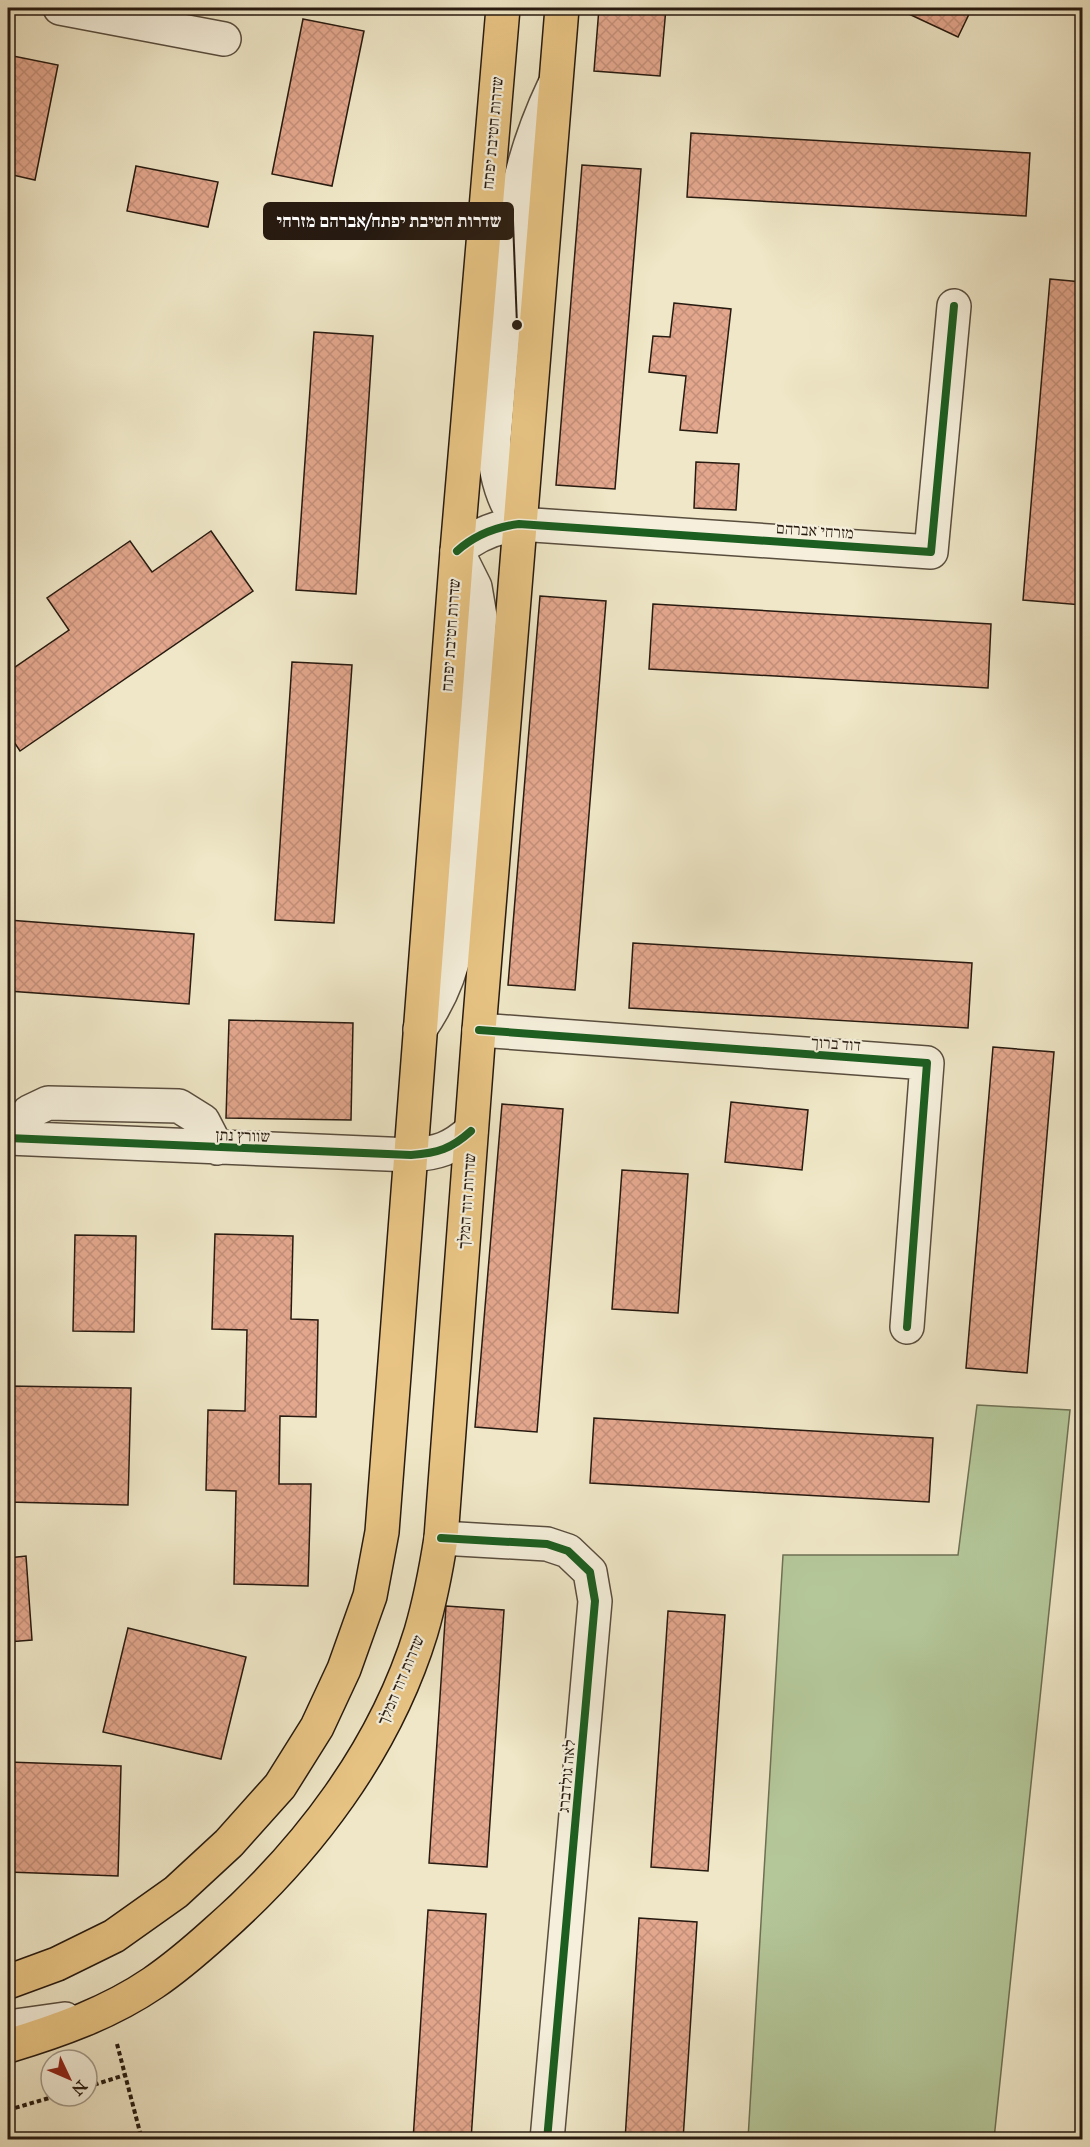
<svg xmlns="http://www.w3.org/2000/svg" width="1090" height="2147" font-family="'IM FELL Great Primer','Frank Ruhl Libre',serif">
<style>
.green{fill:#b4c799;stroke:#6e7054;stroke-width:1.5}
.building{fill:url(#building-cross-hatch);stroke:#271a10;stroke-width:1.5}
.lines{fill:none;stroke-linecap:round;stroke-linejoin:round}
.minor-casing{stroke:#594d3e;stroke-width:36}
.major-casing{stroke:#271a10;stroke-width:36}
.path{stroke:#271a10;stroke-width:4;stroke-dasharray:4.5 3;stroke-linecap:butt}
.minor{stroke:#f5efdb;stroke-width:33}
.major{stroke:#e8c484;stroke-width:33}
.cycleway-casing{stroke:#f5efdb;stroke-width:11}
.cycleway{stroke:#1b5e20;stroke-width:8}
.labels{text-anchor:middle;stroke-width:4.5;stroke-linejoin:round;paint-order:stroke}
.street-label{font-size:16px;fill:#271a10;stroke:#f5efdb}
.leader{fill:none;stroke:#271a10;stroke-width:2}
.callout-dot{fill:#271a10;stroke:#f5efdb;stroke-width:2}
.callout{fill:#271a10;stroke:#271a10;stroke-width:2}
.callout-label{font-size:18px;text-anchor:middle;font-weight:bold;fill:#fff}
</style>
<defs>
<pattern id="building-cross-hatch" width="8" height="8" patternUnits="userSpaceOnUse" patternTransform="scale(1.5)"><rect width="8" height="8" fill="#e3a78d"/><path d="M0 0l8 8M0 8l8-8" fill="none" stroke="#c38f79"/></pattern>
</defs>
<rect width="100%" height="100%" fill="#efe7c7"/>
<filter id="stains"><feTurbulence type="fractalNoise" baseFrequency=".00333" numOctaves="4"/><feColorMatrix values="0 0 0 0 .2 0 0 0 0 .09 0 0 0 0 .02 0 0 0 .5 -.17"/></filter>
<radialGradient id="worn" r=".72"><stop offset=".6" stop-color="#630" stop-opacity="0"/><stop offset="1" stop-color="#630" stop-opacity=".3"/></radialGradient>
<path class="green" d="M977,1405L1070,1410L994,2139H748L783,1555H958Z"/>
<path class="building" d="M599,8H666L660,76L594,71Z
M896,8H972L958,37Z
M303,19L364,31L332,186L272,174Z
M8,55L58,65L35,180L8,174Z
M691,133L1030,153L1026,216L687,197Z
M582,165L641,169L615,489L556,485Z
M136,166L218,182L208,227L127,211Z
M1050,279L1082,282V605L1023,600Z
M674,303L731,309L717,433L680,430L686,376L649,372L653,336L670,337Z
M314,332L373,336L356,594L296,590Z
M696,462L739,464L736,510L694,508Z
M211,531L253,591L20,751L8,733V672L69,630L47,598L130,541L152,572Z
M540,596L606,601L575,990L508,985Z
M653,604L991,624L988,688L649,669Z
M292,662L352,665L334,923L275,920Z
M8,920L194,934L189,1004L8,991Z
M633,943L972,963L968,1028L629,1008Z
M229,1020L353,1023L351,1120L226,1118Z
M993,1047L1054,1052L1027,1373L966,1368Z
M731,1102L808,1110L802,1170L725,1162Z
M502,1104L563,1109L537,1432L475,1427Z
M622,1170L688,1174L678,1313L612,1309Z
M215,1234L293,1236L291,1319L318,1320L316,1417L280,1416L279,1484H311L308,1586L234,1584L236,1491L206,1490L208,1410L245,1411L247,1330L212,1329Z
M75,1235L136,1236L134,1332L73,1331Z
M8,1386L131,1388L128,1505L8,1502Z
M594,1418L933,1438L929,1502L590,1483Z
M26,1556L32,1640L8,1642V1558Z
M446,1606L504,1610L487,1867L429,1863Z
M668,1611L725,1615L708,1871L651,1867Z
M128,1628L246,1657L221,1759L103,1732Z
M8,1762L121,1766L118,1876L8,1872Z
M428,1910L486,1914L471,2140H413Z
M639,1918L697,1922L683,2140H625Z"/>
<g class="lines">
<g class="minor-casing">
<path id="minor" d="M60,8L224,39
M519,524C501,498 494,471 494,439L514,209C522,166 535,126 554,86
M420,1029C438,1003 450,977 456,946L480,616L475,587L457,551C475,535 495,527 519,524L931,552L954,306
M479,1030L927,1063L907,1327
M8,1138L411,1155C438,1153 451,1149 471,1131
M13,1138L29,1112L48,1103L179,1106L203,1121L217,1148
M441,1538L547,1544L568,1551L590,1572L595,1601L547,2140
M8,2027L65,2019"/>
</g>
<g class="major-casing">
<path id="major" d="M8,1982L57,1964L114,1936L176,1892L229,1843L280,1786L317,1727L344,1669L370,1596L382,1532L457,551L503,8
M8,2046C58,2031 109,2013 153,1983C175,1968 196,1950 216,1932C308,1851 385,1749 421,1632C430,1601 436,1570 441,1538L479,1030L562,8"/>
</g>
<path class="path" d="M117,2044L142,2140
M87,2087L125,2075
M8,2110L56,2096"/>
<use href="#minor" class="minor"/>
<use href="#major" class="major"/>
<g class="cycleway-casing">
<path id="cycleway" d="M457,551C475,535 495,527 519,524L931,552L954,306
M479,1030L927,1063L907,1327
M8,1138L411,1155C438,1153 451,1149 471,1131
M441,1538L547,1544L568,1551L590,1572L595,1601L547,2140"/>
</g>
<use href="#cycleway" class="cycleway"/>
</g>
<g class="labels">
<g class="street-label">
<text transform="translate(492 133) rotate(-85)" y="6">שדרות חטיבת יפתח</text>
<text transform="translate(815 530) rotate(4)" y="6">מזרחי אברהם</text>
<text transform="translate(450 635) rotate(-86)" y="6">שדרות חטיבת יפתח</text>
<text transform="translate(836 1043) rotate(4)" y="6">דוד ברוך</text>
<text transform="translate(243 1135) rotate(2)" y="6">שוורץ נתן</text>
<text transform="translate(466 1201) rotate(-86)" y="6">שדרות דוד המלך</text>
<text transform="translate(400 1680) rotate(-67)" y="6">שדרות דוד המלך</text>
<text transform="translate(566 1776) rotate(-85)" y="6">לאה גולדברג</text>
</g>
</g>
<path class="leader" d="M517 325L513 221"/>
<circle class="callout-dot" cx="517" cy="325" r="6"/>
<rect class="callout" x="264" y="203" width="249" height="36" rx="6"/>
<g class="callout-label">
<text x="389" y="227">שדרות חטיבת יפתח/אברהם מזרחי</text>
</g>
<rect width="1090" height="2147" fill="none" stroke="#efe7c7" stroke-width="30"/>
<rect x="9" y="9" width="1072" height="2129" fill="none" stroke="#271a10" stroke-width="3"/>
<rect x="15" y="15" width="1060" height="2117" fill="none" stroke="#271a10" stroke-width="1.5"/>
<g transform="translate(69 2078) rotate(134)"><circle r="28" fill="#f5efdb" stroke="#a39a8a" stroke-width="1.5"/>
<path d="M0-4.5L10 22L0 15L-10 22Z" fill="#8f2418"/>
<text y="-9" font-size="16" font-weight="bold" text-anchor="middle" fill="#271a10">N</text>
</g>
<rect width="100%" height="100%" filter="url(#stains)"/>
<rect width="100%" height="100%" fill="url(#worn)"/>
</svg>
